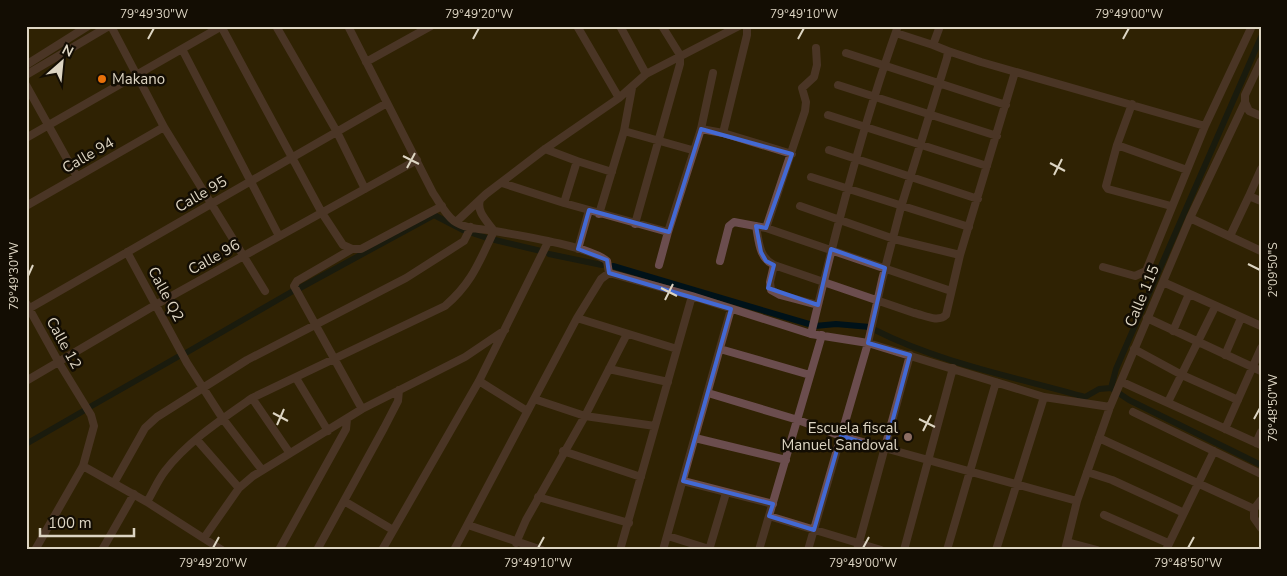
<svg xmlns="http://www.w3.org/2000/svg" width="1287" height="576" font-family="'Nunito Sans',sans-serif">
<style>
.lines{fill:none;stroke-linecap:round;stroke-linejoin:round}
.canal{stroke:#001219;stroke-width:6}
.minor{stroke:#6b4d4e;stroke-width:8}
.marked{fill:none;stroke:#4369d4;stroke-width:4;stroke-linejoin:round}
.ticks{fill:none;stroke:#ddd5c3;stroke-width:2}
.food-dot{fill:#e8710a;stroke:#130d03;stroke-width:2}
.education-dot{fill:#8d6e63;stroke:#130d03;stroke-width:2}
.labels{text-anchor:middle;stroke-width:5;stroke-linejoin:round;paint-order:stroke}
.poi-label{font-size:15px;fill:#ddd5c3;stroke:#130d03;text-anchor:start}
.street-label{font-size:15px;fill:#ddd5c3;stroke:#130d03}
.neatline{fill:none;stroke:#ddd5c3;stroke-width:2}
.ticks-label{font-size:12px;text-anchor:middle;fill:#ddd5c3}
</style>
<rect width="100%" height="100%" fill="#302203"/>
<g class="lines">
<path class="canal" d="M1261,37L1116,369L1111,388L1129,400L1261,465
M472,233L487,238
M495,240L541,251
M549,254L602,265
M613,266L809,324
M300,288L434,215L463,230
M815,326L836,324L870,327
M875,330C940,363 1015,377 1085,397L1099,389L1111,388
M184,354L293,291
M88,408L181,355
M26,444L85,410"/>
<path class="minor" d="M111,26L164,127L265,291
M221,26L322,213L343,245L352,249H361L442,206
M276,26L337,132L365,189
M348,26L433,193C440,203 445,214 454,221C465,229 482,229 495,231C521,236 589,246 607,261L609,273
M577,26L619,98
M620,26L646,74
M896,33L933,45
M182,49L279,236
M948,51L981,62L1205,126
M846,53L1006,105
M366,62L431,26
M26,65L88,26
M26,75L109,26
M26,85L77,177
M838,85L997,136
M1245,102L1249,111L1261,116
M1132,104L1117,145L1106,186L1108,189L1171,206
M828,115L987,166
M701,129L723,133L792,154
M624,131L692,150
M723,133L747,35V26
M26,138L222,26
M1117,145L1187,170
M545,149L577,161
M829,150L978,199
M811,177L969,227
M502,183L564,203L668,232L701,129L713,73
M1249,196L1261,169
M564,203L577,161L612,172
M26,206L164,127
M800,206L894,239L960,255
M599,214L624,131L632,88
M1190,218L1261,251
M456,222L486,194L545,149L619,98L646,74L739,26
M635,224L680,64V55L662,26
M756,226C759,242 759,258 774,265L914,313C924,315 938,323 946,315L960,255L1015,72
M766,228L805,111L806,102L802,88L814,77L817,65L816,48
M1230,236L1249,196L1261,201
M352,249L297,281L294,286L362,409
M578,249L589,210
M127,252L187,363L223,419L262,470
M720,261L729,226L734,222L766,228L951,291
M659,265L668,232
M774,265L770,282L771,290L780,295L818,305
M1103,267L1135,276L1146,271L1205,126L1252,26
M1163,282L1261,326
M26,303L58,361L91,415L94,426L83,466L35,550
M30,308L387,103
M577,318L677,349
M1147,318L1261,371
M1173,331L1189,294
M811,334C836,230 862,127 898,26
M720,349L810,375
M1134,349L1182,375L1238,400
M1225,355L1241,318
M609,369L668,382
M296,378L328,431
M26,381L157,304L417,160
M479,381L527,411
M1122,382L1261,445
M708,393L798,420L841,436L1077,501
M252,398L289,452
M534,399L585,416L655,426
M1168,402L1215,307
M1133,412L1261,474
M1225,429L1261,348
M695,438L786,460
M1099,438L1254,509V518L1261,528
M197,440L239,488
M1256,443L1261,432
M563,451L641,477
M83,466L147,502L222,550
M1087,472L1112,480L1184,513
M683,481L773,504
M114,483L145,428L157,417L247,360L406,278L464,241L471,227
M538,497L629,523
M344,501L393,530
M147,502C153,492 158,480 165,471C187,442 222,419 252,398L445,306C472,283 479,262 494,231C488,222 476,212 480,200
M1254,509L1261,500
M1104,515L1168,543
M769,516L881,550
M468,525L542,550
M668,536L709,549
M204,538L239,488L253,476L362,409L465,357L505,330
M1067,542L1097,550
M516,543L526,520L585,416L627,334
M102,550L134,494
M279,550L346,429L347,419
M317,550L384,428L398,401L399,390
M382,550L479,381L548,242
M454,550L577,318L601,279L609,273L692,296L811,334L868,343L882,280L901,207L947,58L948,51L933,45L940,26
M620,550L692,296
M663,550L731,309
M709,550L726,493
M759,550L822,335
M808,550L868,343L1044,397L1110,407
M857,550L910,355
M904,550L953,368
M947,550L996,382
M996,550L1044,397
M1065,550L1077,501L1110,407L1190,218L1245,102V95L1261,61
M1166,550L1214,451"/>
</g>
<path d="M0 0H1287V576H0ZM701,129L792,154L766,228L756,226L761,252L766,261L774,265L768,288L818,305L831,249L885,268L868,343L910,355L885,449L841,436L814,530L769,516L773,504L683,481L731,309L609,273L607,260L578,249L589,210L669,232Z" fill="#302203" fill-opacity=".55" fill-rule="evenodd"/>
<path class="marked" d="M701,129L792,154L766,228L756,226L761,252L766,261L774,265L768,288L818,305L831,249L885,268L868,343L910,355L885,449L841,436L814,530L769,516L773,504L683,481L731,309L609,273L607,260L578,249L589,210L669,232Z"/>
<path class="ticks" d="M148,39L154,28M473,39L479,28M798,39L804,28M1123,39L1129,28M403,156L419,164M1050,163L1065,171M407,168L415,153M1054,175L1062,159M1248,264L1260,270M28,276L33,265M661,288L677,296M665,300L673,284M273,413L288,421M919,419L935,427M1254,419L1260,408M277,425L284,409M923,431L931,415M213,548L219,537M538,548L544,537M863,548L869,537M1188,548L1194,537"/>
<circle class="food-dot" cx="102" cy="79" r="5"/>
<circle class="education-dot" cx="908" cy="437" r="5"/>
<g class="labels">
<g class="poi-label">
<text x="112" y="84">Makano</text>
<text x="898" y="433" text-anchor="end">Escuela fiscal<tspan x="898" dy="17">Manuel Sandoval</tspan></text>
</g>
<g class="street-label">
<text transform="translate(88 155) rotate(-30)" y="5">Calle 94</text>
<text transform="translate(201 194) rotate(-30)" y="5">Calle 95</text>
<text transform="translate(214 257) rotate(-29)" y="5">Calle 96</text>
<text transform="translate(166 294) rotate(62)" y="5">Calle Q2</text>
<text transform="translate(1142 296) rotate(-67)" y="5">Calle 115</text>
<text transform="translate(64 343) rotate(61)" y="5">Calle 12</text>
</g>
</g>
<rect width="1287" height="576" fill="none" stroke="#130d03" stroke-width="55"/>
<g transform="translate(62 62) rotate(27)" stroke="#130d03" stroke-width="4" paint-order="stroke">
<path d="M0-4L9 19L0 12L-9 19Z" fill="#ddd5c3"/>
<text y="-8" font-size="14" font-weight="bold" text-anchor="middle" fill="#ddd5c3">N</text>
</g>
<path d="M40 528v8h94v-8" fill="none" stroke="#ddd5c3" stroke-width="2.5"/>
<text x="48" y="528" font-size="15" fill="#ddd5c3" stroke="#130d03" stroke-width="4" paint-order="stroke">100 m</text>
<rect x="28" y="28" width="1232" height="520" class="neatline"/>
<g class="ticks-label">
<text x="154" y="18">79°49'30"W</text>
<text x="479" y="18">79°49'20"W</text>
<text x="804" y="18">79°49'10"W</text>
<text x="1129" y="18">79°49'00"W</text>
<text transform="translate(1273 270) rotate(-90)" y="4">2°09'50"S</text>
<text transform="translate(14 276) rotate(-90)" y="4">79°49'30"W</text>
<text transform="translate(1273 408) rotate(-90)" y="4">79°48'50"W</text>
<text x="213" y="567">79°49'20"W</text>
<text x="538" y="567">79°49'10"W</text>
<text x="863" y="567">79°49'00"W</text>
<text x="1188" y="567">79°48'50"W</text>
</g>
</svg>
